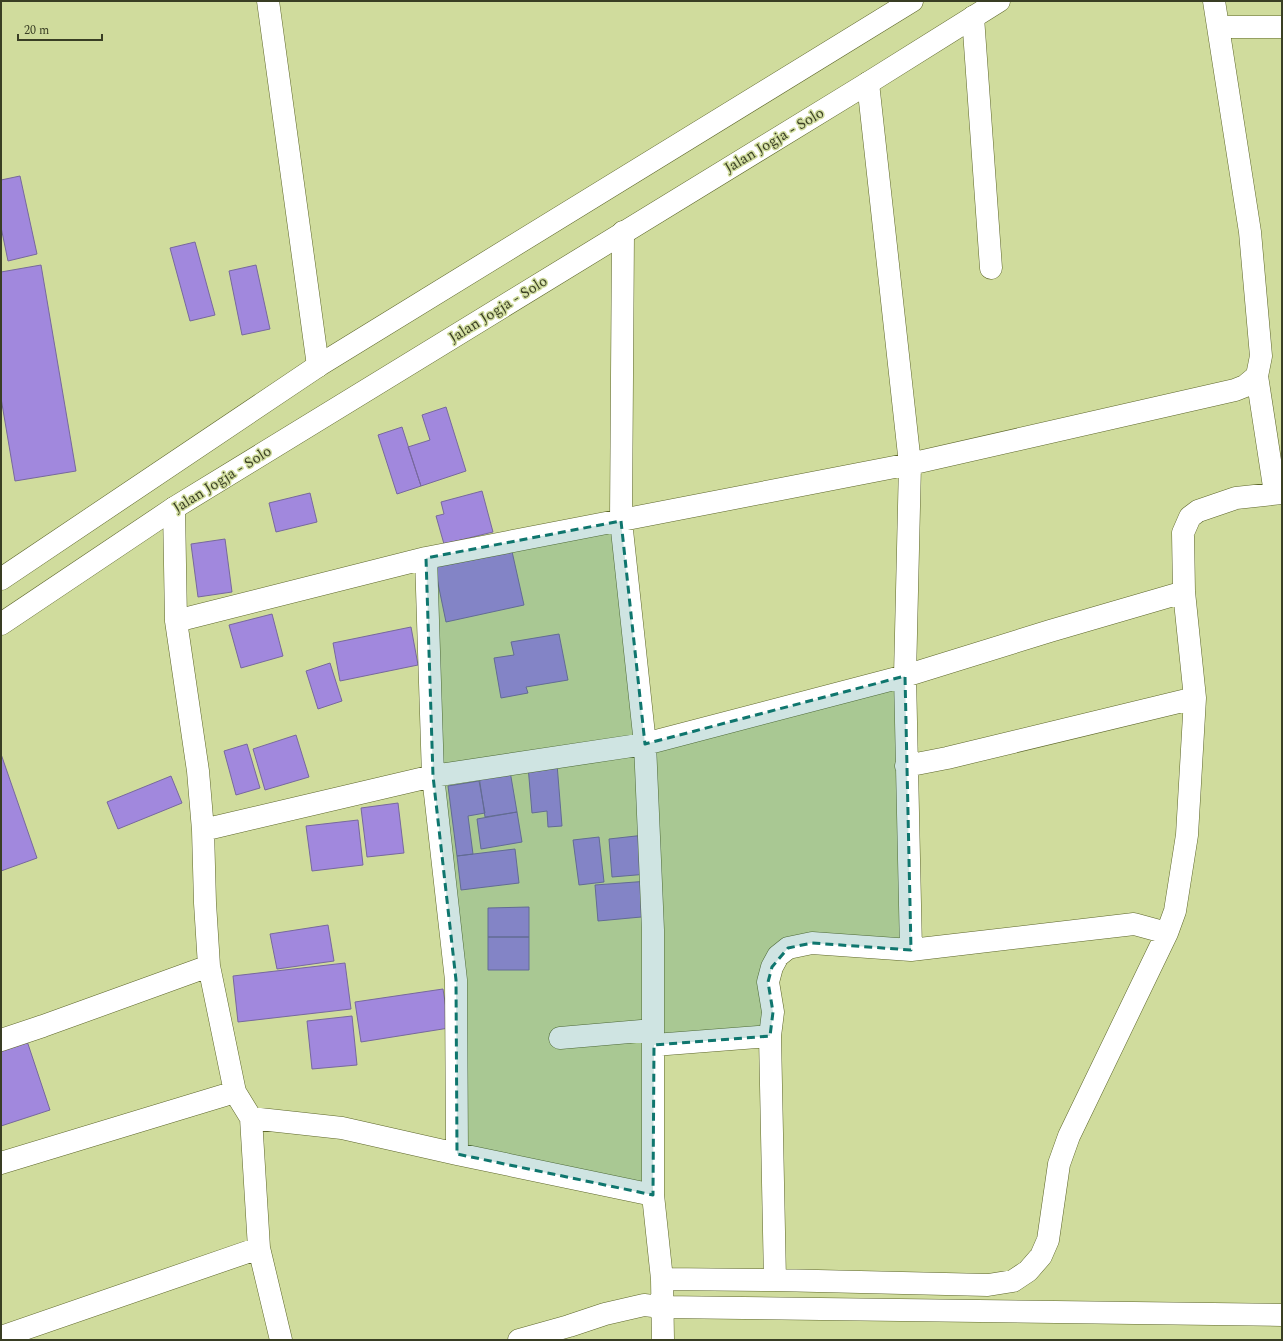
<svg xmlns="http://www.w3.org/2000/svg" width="1283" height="1341" font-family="Spectral,serif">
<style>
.building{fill:#a188dd;stroke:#77689d}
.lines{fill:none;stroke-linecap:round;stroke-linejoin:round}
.minor-casing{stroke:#5d662a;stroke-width:23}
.highway-casing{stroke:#5d662a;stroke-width:23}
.minor{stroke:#fff;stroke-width:22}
.highway{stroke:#fff;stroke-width:22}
.marked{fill:#0f766e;fill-opacity:0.2;stroke:#0f766e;stroke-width:3;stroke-dasharray:8 5;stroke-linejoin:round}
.labels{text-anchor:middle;stroke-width:3;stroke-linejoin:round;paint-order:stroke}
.street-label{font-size:15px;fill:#393e24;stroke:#d0dc9d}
</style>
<rect width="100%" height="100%" fill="#d0dc9d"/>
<path class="building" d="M20,176L37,254L8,261L1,227V180Z
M195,242L215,315L190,321L170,248Z
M41,265L76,471L15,481L1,398V272Z
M256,265L270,329L242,335L229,271Z
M446,407L466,471L421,486L408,447L430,440L422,415Z
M402,427L421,486L397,494L378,435Z
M482,491L493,532L444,544L436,516L444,514L441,502Z
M310,493L317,522L276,532L269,503Z
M225,539L232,592L198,597L191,544Z
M511,547L524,605L446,622L434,564Z
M272,614L283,656L241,668L229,625Z
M411,627L418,665L340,681L333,643Z
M559,634L568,680L526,687L528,693L501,698L494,658L514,655L511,642Z
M330,663L342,701L318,709L306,671Z
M296,735L309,777L265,790L253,749Z
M247,744L260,788L236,795L224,751Z
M1,754L37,858L1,871Z
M557,764L562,826L548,827L547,811L532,813L528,766Z
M510,771L517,812L485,817L479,776Z
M171,776L182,803L118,829L107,802Z
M479,781L485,813L468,816L473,854L457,856L448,786Z
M398,803L404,853L367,857L361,808Z
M517,812L522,842L481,849L477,819Z
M358,820L363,865L312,871L306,826Z
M645,835L648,874L612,877L609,839Z
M599,837L604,882L579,885L573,840Z
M515,849L519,883L461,890L457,856Z
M649,881L652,916L598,921L595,885Z
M529,907V937H488V908Z
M328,925L334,961L277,969L270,934Z
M488,937H529V970H488Z
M345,963L351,1009L238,1022L233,976Z
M443,989L449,1028L361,1042L355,1002Z
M352,1016L357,1065L312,1069L307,1021Z
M26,1038L50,1110L1,1126V1047Z"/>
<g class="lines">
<g class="minor-casing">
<path id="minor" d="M268,1L318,366
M973,17L991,268
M1218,27H1282
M868,83L910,464L905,676L911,950
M623,232L621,521L645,744L653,930V1195L662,1279L663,1340
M1257,376L1275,493
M174,508L176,621L198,771L203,830L205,903L209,966L235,1092L251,1118L259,1248L281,1340
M426,558L433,776L456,980L457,1154
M176,621L426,558L910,464L1235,390L1245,386L1257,376L1261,356L1250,232L1214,1
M906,766L947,758L1195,698
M203,830L433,776L645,744L905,676L1050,631L1184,592
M770,1036L775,1280
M560,1038L653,1030
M1,1040L43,1026L209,966
M654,1045L770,1036L773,1012L768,982L772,967L778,956L788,948L812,943L911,950L1134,924L1167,933L1175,911L1187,835L1195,698L1184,592L1183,533L1190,517L1198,511L1236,498L1282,493
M251,1118L342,1128L457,1154L653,1195
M1,1163L235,1092
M662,1279L775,1280L988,1285L1013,1281L1028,1271L1041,1256L1048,1240L1059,1164L1069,1136L1167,933
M1,1337L259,1248
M519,1340L569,1326L605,1314L644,1305L662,1307L1282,1315"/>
</g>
<g class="highway-casing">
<path id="highway" d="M1,579L318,366L912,1
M1,624L174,508L868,83L999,1"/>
</g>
<use href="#minor" class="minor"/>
<use href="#highway" class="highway"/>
</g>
<path class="marked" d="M621,521L645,744L905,676L911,950L812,943L788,948L772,967L768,982L773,1012L770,1036L654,1045L653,1195L457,1154L456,980L433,776L426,558Z"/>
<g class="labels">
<g class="street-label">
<text transform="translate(774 140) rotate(-31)" y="5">Jalan Jogja - Solo</text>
<text transform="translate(498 309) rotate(-32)" y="5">Jalan Jogja - Solo</text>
<text transform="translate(222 479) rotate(-32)" y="5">Jalan Jogja - Solo</text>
</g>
</g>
<rect width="1283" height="1341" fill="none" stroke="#393e24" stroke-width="4"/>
<path d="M18 34v6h84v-6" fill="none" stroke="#393e24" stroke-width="2"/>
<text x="24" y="34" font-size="12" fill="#393e24" stroke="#d0dc9d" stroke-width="3" paint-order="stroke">20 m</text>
</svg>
